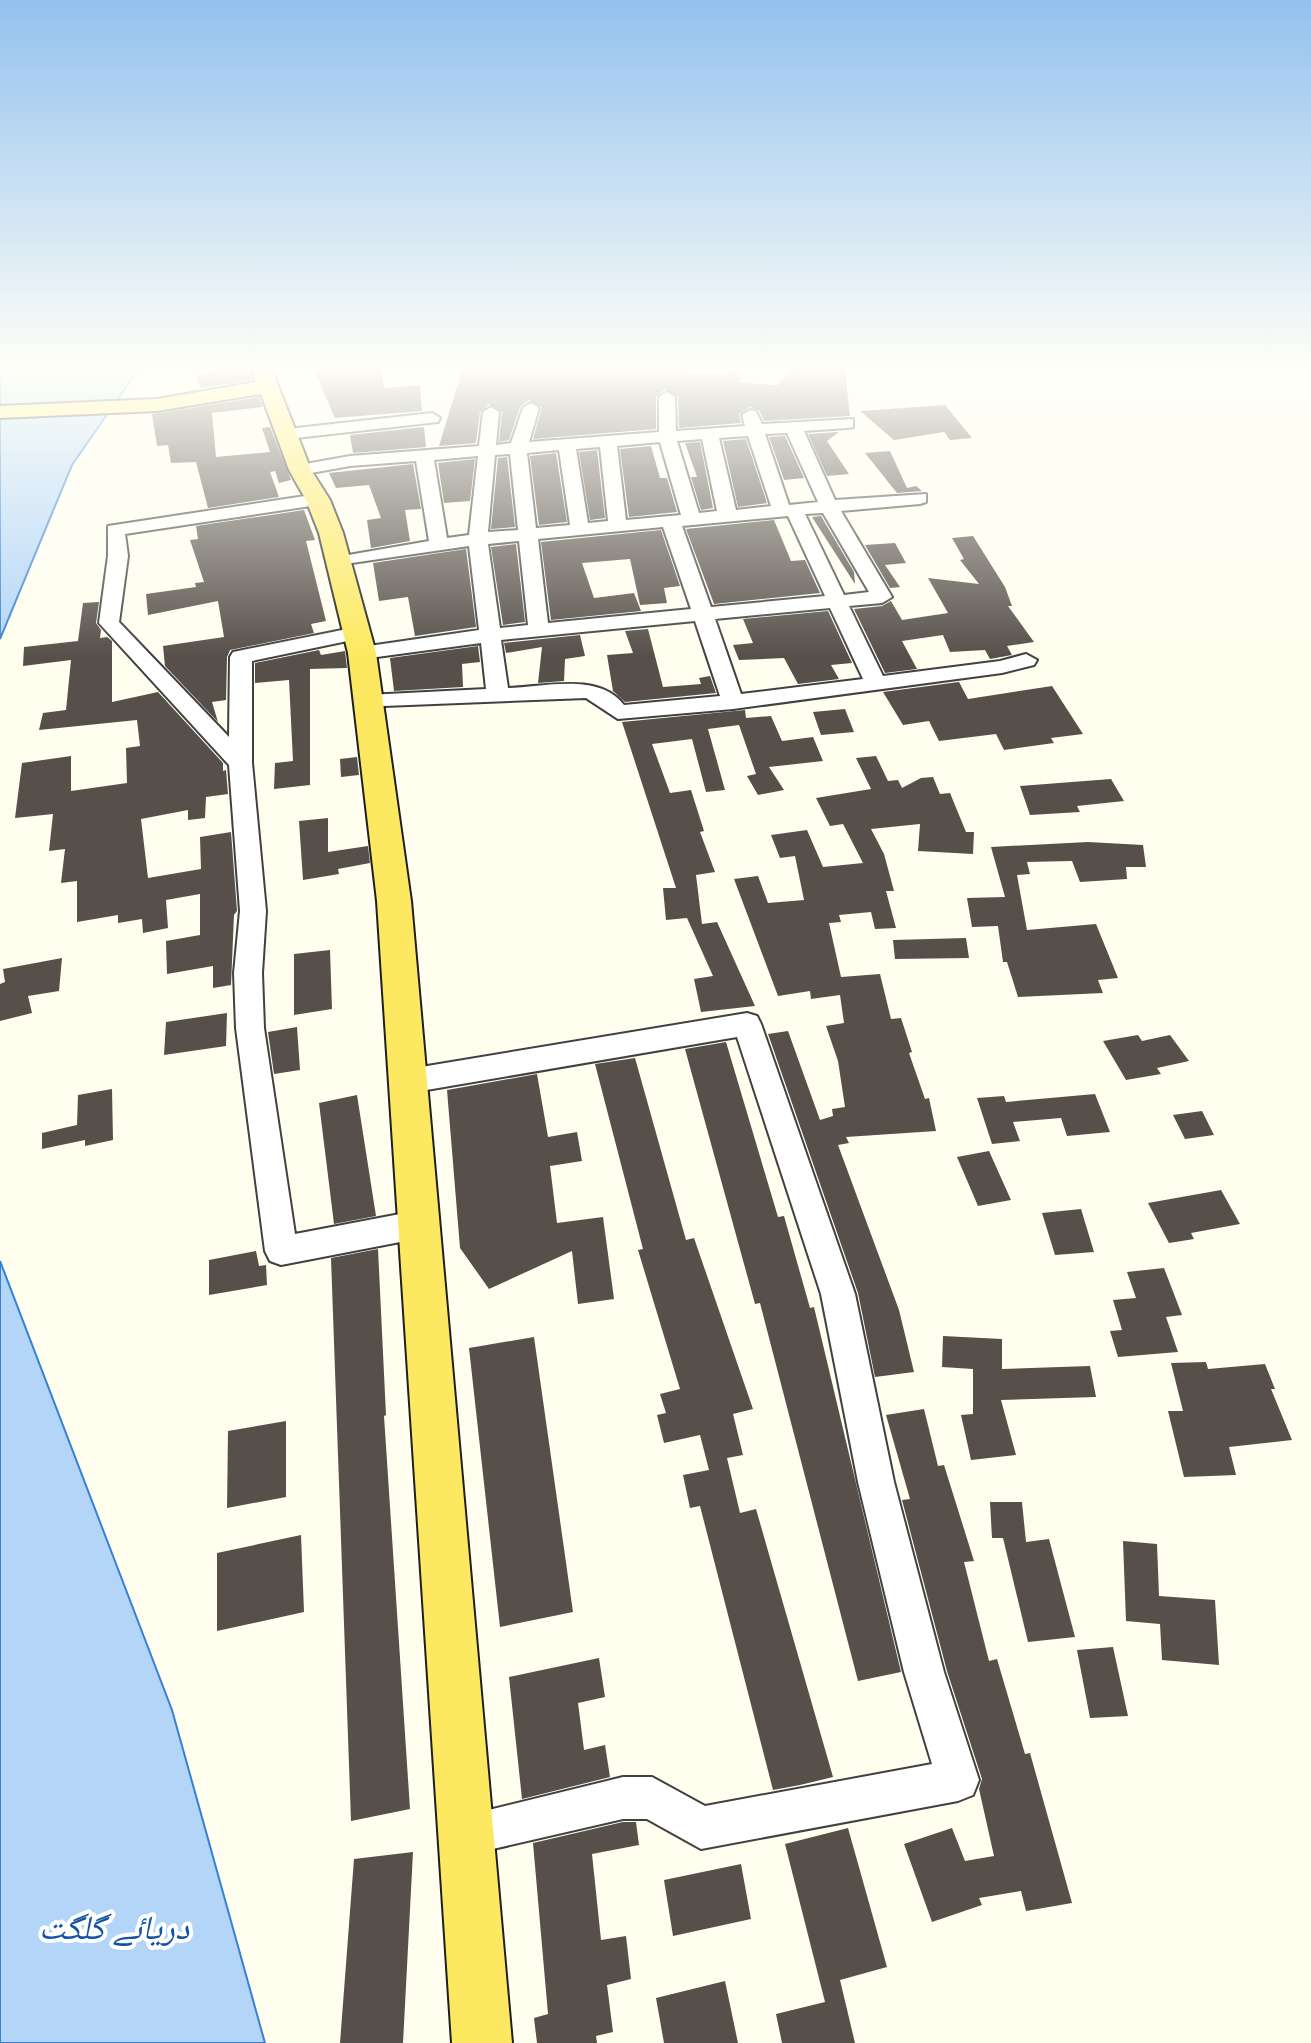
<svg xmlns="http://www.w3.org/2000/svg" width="1311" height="2043" font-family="Lora,'Noto Naskh Arabic',serif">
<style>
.water{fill:#b2d5f8;stroke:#3681d2;stroke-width:2}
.building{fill:#57504a}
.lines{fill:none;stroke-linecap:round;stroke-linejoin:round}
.minor-casing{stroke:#414141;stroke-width:4}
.major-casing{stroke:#1f1f1f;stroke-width:4}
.minor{fill:#fff;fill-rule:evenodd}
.major{fill:#fde961;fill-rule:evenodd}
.labels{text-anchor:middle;stroke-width:8;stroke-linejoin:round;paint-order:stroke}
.near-water-label{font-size:34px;font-style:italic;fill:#1353a4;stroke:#fff}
</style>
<rect width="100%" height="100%" fill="#fffeef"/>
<path class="water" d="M0,370H138L72,465L0,639Z
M0,1261L172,1710L265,2043H0Z"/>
<path class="building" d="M223,370H249L252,380L201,388L196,376Z
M314,370H382L384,388L420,385L422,411L335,418Z
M462,370H687L686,374H726L727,371L743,372L739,383L778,385L790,370H845L850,416L764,421L759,410L750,407L739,414L741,423L679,428L678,397L665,389L656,397V429L533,439L542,407L529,400L520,407L509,440L499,442L502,412L489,404L480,412L476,443L439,446Z
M259,397L263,407L212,413L216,457L270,452L262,428L270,427L291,480L279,483L275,471L270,472L279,497L208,508L196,462L171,463L168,445L157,446L152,414Z
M945,405L972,438L950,440L944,432L894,440L860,411Z
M424,427L426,447L353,453L350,435Z
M839,432L827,441L849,474L827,476L808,434Z
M785,436L804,478L784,480L769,437Z
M746,439L767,503L738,507L723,441Z
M700,442L713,508L701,510L691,477H697L685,443Z
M651,446L660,478H667L677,512L629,517L620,449Z
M597,450L605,518L590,520L579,452Z
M890,451L907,488L916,486L922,491L897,493L865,453Z
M556,453L567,522L539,525L530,456Z
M507,457L515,527L491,529L498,458Z
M475,459L470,501L444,503L438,463Z
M413,464L421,509L405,510L410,541L371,548L367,520L381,518L369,485L336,488L329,473Z
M304,510L315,540L306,541L326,621L311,624L314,633L230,650L227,657L226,700L212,702L218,722L165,666L163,646L224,637L218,601L148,615L146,594L196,587L195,583L204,582L190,540L198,539L196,526Z
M821,516L854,572L855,584L812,517Z
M774,520L791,561L805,560L820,593L714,604L686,529Z
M661,530L680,586L664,588L667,603L640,605L630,559L582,563L594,598L634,593L641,611L551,620L541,542Z
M973,536L1005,587L1012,606H1008L1034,642L1007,646L1012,655L990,659L985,650L950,652L943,635L902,641L917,669L885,673L854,609L882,606L891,601L902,620L948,613L928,578L979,584L960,560L964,559L952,538Z
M895,543L906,563L885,565L900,587L890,588L865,545Z
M516,544L525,622L503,625L491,547Z
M466,549L476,627L415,636L408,597L379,601L373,563Z
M99,602L96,623L101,630L100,638L107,637L112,641V702L158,692L223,763V771L226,770L228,794L206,797L205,818L188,820V810L141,819L148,878L201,869L200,837L231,832L237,911L234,915L231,985L213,988V966L167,974L166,941L200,935V894L166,900L168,928L143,933L142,919L118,923V915L77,922V881L61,883L65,849L49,851L53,814L15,818L22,763L71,756V791L127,783L126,748L140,746L137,720L39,730L43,713L66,710L71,660L23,666L24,647L78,641L83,603Z
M828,611L852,663L831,665L839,679L798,684L784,658L739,660L733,645L753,643L743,619Z
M648,629L663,687L701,684L699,678L710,676L716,693L625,702L613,691L607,655L633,653L625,631Z
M580,635L585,656L565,659L564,681L538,683L542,647L506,653L504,643Z
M478,646L480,662L462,664L463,687L394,691L390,658Z
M319,650L321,655L345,651L347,668L310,669V785L274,789L275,763L293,761L289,680L255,683V663Z
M959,682L968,699L1052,686L1083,734L1051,738L1054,743L1004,750L996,734L939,741L929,721L903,725L883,692Z
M845,709L854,732L821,735L813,712Z
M745,710L746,718L771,716L782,741L813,737L823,761L769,767L784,790L758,795L747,776L756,774L739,725L708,729L725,790L706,792L692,739L652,744L670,793L691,790L704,831L700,832L715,872L696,875L702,924L717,922L755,1006L701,1012L694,979L713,976L687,918L666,920L663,888H676L622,722Z
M876,756L888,781L898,780L902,788L921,778L933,777L940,794L950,793L966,832H974L973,854L918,851L920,824L871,829L884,854L894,891H886L896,928L875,929L871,912L839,915L841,922L829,923L841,977L880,974L891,1019L901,1018L912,1052L909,1053L925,1099L929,1098L936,1131L846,1137L849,1143L838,1145L899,1310L914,1372L875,1377L858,1293L768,1034L788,1031L820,1120L833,1116L832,1109L845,1107L838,1061L826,1026L844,1023L840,995L811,999L810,991L778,996L734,879L758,876L768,903L804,900L795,856L780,858L771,835L807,830L823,867L863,863L843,824L830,826L816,798L871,789L856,758Z
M357,757L359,775L341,777L340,759Z
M1111,779L1124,801L1077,806L1080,812L1030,815L1020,786Z
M328,818V852L368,846L370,863L338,869L339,874L303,880L299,821Z
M1088,842L1143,845L1146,867H1126L1127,879L1080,882L1072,861L1027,862L1030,874L1017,875L1027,930L1096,924L1118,978L1098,980L1103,993L1018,997L1007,962H1003L998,926L972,927L967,898L1005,897L991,847Z
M966,938L969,958L895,959L893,940Z
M330,950L332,1009L294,1015V954Z
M62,958L59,991L28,996L32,1013L0,1021V984L5,982L3,969Z
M227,1013L226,1046L164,1055L166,1022Z
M297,1027L300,1070L274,1074L268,1032Z
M1138,1035L1142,1041L1170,1035L1189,1061L1157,1068L1161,1074L1126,1080L1103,1041Z
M726,1042L778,1217L784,1216L810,1308L814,1307L901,1672L858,1681L760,1303L755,1304L685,1049Z
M635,1058L686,1240L694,1238L753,1409L733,1414L743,1455L727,1458L740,1513L756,1509L833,1777L800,1785L773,1790L700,1506L690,1508L683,1475L709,1470L700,1435L664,1443L657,1415L666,1413L660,1394L680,1389L638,1250L643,1249L595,1064Z
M537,1074L548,1137L577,1132L582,1161L550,1166L557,1223L603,1217L614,1299L578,1304L572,1251L489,1289L460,1248L447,1090Z
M112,1089L113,1140L85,1146V1140L42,1149V1133L77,1125L78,1095Z
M1095,1094L1110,1132L1067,1136L1061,1118L1013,1122L1020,1141L992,1144L977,1098L1004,1096L1006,1102Z
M357,1095L376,1216L334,1224L319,1103Z
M1202,1111L1214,1135L1185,1139L1173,1115Z
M989,1151L1011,1200L978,1206L957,1157Z
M1221,1190L1240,1224L1191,1233L1194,1239L1169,1243L1148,1203Z
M1081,1209L1094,1252L1055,1255L1042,1213Z
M378,1249L386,1415L384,1416L410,1809L351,1821L331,1258Z
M256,1251L259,1266L266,1265L267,1285L209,1295V1260Z
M1164,1268L1182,1315L1166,1317L1178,1352L1118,1357L1110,1331L1122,1330L1113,1300L1136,1298L1127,1272Z
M943,1336L1002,1339V1369L1090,1366L1096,1397L1001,1400L1016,1455L971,1460L961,1415L973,1414V1369L942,1367Z
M534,1337L573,1612L500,1627L469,1348Z
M1206,1362L1208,1369L1265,1364L1275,1389H1271L1292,1440L1229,1447L1236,1475L1184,1477L1168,1411H1183L1171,1363Z
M924,1409L938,1466L944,1465L974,1561L964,1562L989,1661L997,1659L1025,1754L1030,1753L1072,1903L1026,1911L1021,1891L979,1898L982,1905L932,1922L904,1844L952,1828L965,1861L994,1856L979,1789L982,1779L947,1671L902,1500L910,1499L886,1415Z
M286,1421V1497L227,1508L228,1431Z
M990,1502H1022L1026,1542L1049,1539L1075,1637L1028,1642L1003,1538H992Z
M301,1535L304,1612L217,1631V1553Z
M1123,1541L1157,1544L1159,1596L1215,1600L1219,1665L1162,1660L1160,1624L1126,1621Z
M1113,1647L1128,1716L1090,1718L1077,1650Z
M599,1658L605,1697L578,1703L584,1750L605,1745L610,1777L522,1799L509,1677Z
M623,1822H636L639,1845L592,1854L601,1940L626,1936L631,1979L607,1985L613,2032L596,2036L597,2043H537L534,2018L548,2014L533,1843Z
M848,1828L887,1967L840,1980L855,2043H782L776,2014L825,2002L785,1844Z
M413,1852L403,2043H340L354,1859Z
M741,1864L751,1919L673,1936L664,1880Z
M725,1981L738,2043H664L656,1998Z"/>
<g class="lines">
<g class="minor-casing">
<path id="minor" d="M667,392L675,397L676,431L745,426L742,415L750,410L756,411L762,424L853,419V427L847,428L804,431L835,500L926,494V502L920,504L841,511L892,597L882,603L849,606L883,676L1000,661L1026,654L1037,660L1034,665L1002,673L733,709L618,719L586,698L359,707L356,702L367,695L486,689L481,643L362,659L351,653L362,647L479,630L469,546L331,566L328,562L331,558L429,541L416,461L350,466L300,475L294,474V466L350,456L479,446L483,412L491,407L499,412L496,445L511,443L523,408L531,403L539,408L529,442L659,432V397ZM787,433L818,502L789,505L765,434ZM748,436L771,506L736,510L719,438ZM702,439L717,511L699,513L677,441ZM660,442L681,515L626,520L617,446ZM600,447L608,521L588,523L576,449ZM559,450L570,525L536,528L527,453ZM510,454L518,530L488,532L495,455ZM478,456L469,535L447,538L434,460ZM823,513L869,592L844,595L805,514ZM788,516L825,596L711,607L682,526ZM663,527L691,609L548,623L538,539ZM519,541L528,625L500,628L488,544ZM830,608L863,679L741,694L715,619ZM695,621L720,696L624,705C599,672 544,687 508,688L501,640Z
M432,413L440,418L438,422L287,439L278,434L287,429Z
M318,494L327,500L324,504L125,534L128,556L119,622L229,737L230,657L233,652L357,627L367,633L357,639L252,661V763L266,911L262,973L264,1028L295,1234L421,1210L432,1214L437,1224L432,1234L421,1238L281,1265L270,1261L265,1251L236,1028L234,973L240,911L229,765L99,623L108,556V526Z
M747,1013L757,1016L761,1024L855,1294L894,1482L944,1672L979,1780L973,1795L958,1801L701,1849L647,1819H623L467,1855L452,1849L446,1834L452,1819L623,1777H652L705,1806L932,1764L904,1672L858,1482L821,1294L737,1037L409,1093L399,1089L394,1081L399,1073L409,1069Z"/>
</g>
<g class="major-casing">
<path id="major" d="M252,370H272L311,470L330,500L343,533L376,653L411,901L512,2043H452L377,901L348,653L319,533L306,500L289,470L261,394L157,411L0,418V406L157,399L256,382Z"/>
</g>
<use href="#minor" class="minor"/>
<use href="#major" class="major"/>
</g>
<linearGradient id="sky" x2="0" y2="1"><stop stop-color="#92c1ee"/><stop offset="0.56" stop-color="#fffff8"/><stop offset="1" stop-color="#fffff8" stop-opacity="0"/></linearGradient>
<rect width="1311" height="656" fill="url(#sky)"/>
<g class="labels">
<g class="near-water-label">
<text x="114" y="1939">دریائے گلگت</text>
</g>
</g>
</svg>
